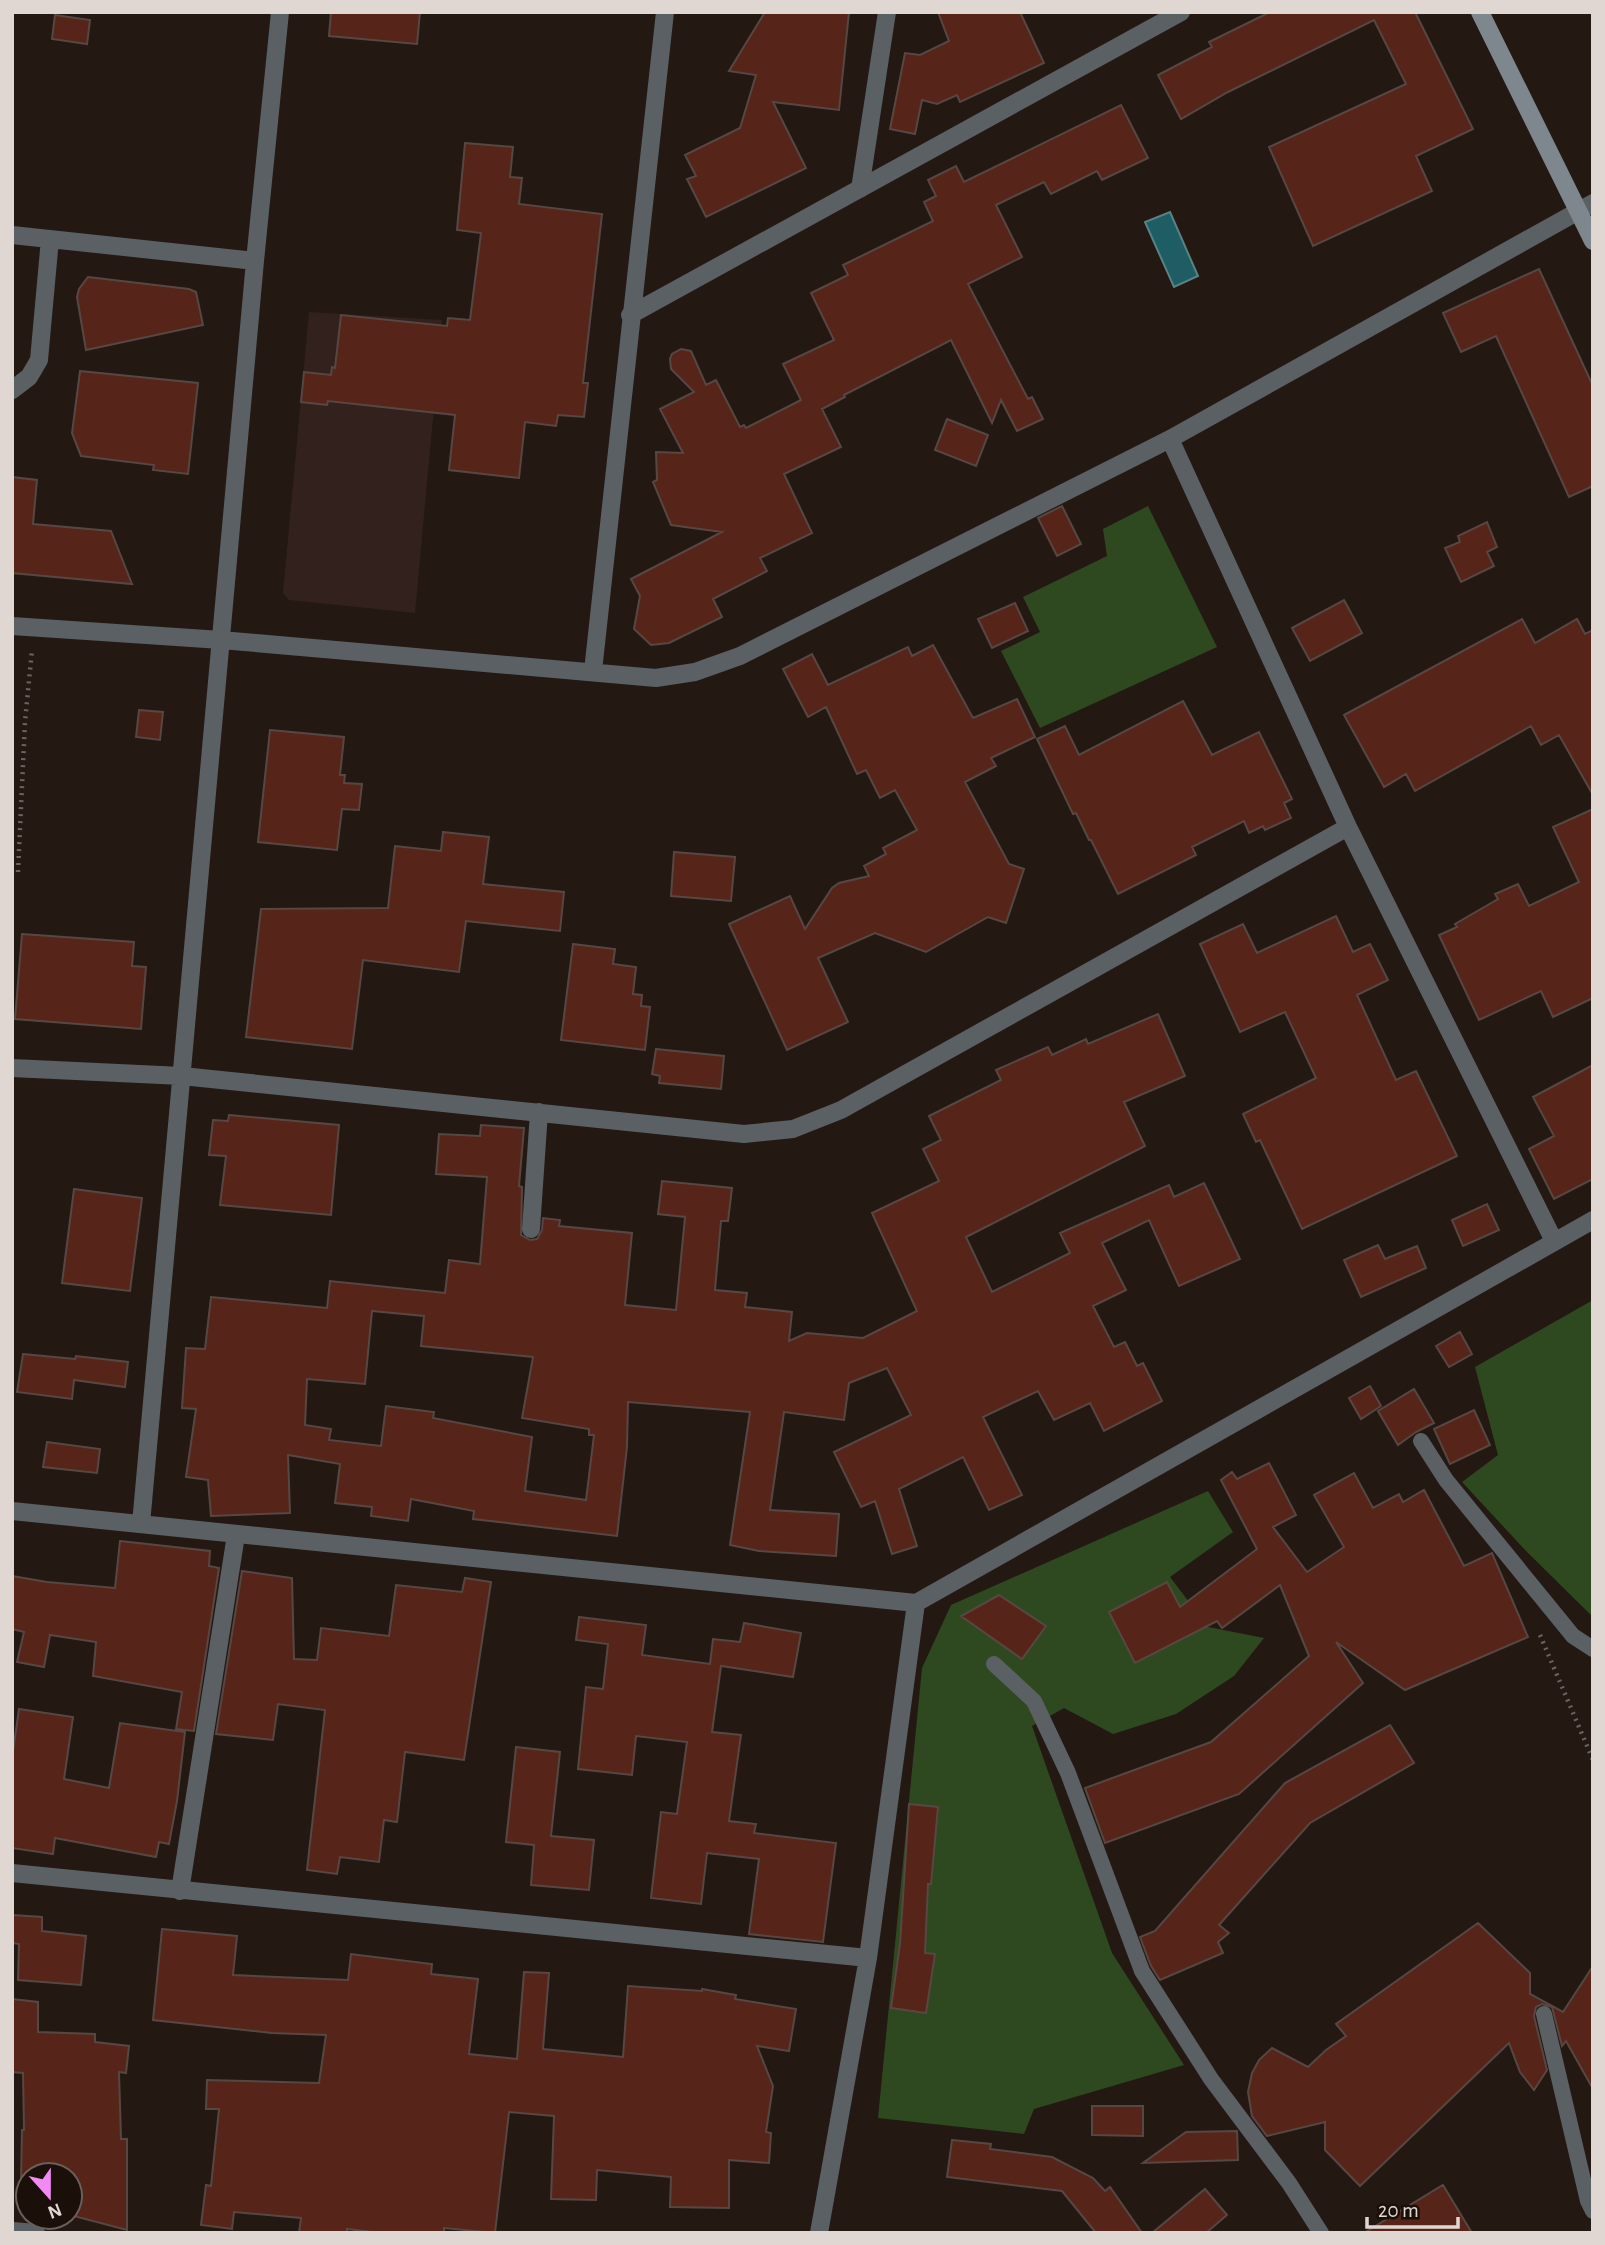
<svg xmlns="http://www.w3.org/2000/svg" width="1605" height="2245" font-family="'Alegreya Sans',sans-serif">
<style>
.education{fill:#33211d}
.green{fill:#2e4920}
.water{fill:#1f5d64;stroke:#598285;stroke-width:2}
.building{fill:#572419;stroke:#574743;stroke-width:2;fill-rule:evenodd}
.lines{fill:none;stroke-linecap:round;stroke-linejoin:round}
.path{stroke:#6d625e;stroke-width:4.5;stroke-dasharray:2 5;stroke-linecap:butt}
.service{stroke:#5a6064;stroke-width:16}
.minor{stroke:#5a6064;stroke-width:18}
.secondary{stroke:#7e878e;stroke-width:18}
</style>
<rect width="100%" height="100%" fill="#241813"/>
<path class="education" d="M309,312L442,320L415,613L289,600L283,593Z"/>
<path class="green" d="M1148,506L1217,647L1040,728L1001,651L1040,632L1023,597L1107,556L1103,529Z
M1593,1300V1617L1526,1551L1462,1482L1498,1455L1475,1367Z
M1208,1491L1233,1532L1170,1577L1208,1627L1264,1638L1234,1676L1176,1714L1113,1734L1064,1708L1032,1726L1112,1953L1184,2065L1034,2109L1024,2134L878,2118L922,1668L951,1605Z"/>
<path class="water" d="M1170,212L1198,276L1174,287L1145,222Z"/>
<path class="building" d="M331,12H420L417,44L329,36Z
M765,12H849L839,110L773,102L806,168L706,217L687,179L696,176L685,155L740,128L756,75L729,71Z
M938,12H1020L1044,63L960,102L957,95L937,104L922,100L915,134L890,129L905,53L920,55L949,41Z
M1270,12H1415L1473,129L1416,156L1432,191L1313,246L1269,147L1406,84L1374,20L1228,92L1181,119L1158,75L1212,47L1209,42Z
M55,15L90,20L87,44L52,39Z
M1121,105L1148,158L1102,180L1097,171L1051,194L1044,182L996,205L1022,257L968,284L1028,399L1032,397L1043,419L1017,431L1001,400L992,423L951,340L844,395L845,397L822,409L841,447L784,474L812,533L760,558L767,571L713,599L722,617L669,643L651,645L634,629L640,596L631,579L722,532L671,525L653,482L657,480L656,452L683,453L660,409L694,392L671,369L670,359L672,354L681,349L691,351L706,385L716,380L740,427L744,425L746,428L801,400L783,364L834,340L811,293L848,275L843,265L933,221L924,202L936,196L928,180L956,166L964,182Z
M465,143L513,147L510,177L522,178L519,204L602,214L583,383H588L584,417L558,415L556,426L525,422L519,478L449,470L455,415L328,401L327,405L301,402L304,372L331,375L332,367L335,368L341,315L447,326L448,318L470,320L481,233L457,230Z
M1539,269L1593,386V486L1569,497L1496,336L1461,352L1443,313Z
M88,277L189,289L196,292L203,325L86,350L77,297L79,289Z
M80,371L198,383L188,474L153,470L154,465L81,456L72,433Z
M947,419L988,435L976,466L935,450Z
M12,477L37,480L33,524L111,531L132,584L12,573Z
M1062,506L1081,544L1057,556L1038,518Z
M1487,522L1497,547L1487,552L1494,566L1461,582L1445,548L1460,542L1458,536Z
M1344,600L1362,633L1310,661L1292,628Z
M1015,603L1028,631L992,648L978,619Z
M1522,619L1535,643L1577,619L1585,634L1593,630V795L1559,735L1541,745L1531,726L1415,791L1406,774L1384,787L1344,715Z
M933,645L973,718L1017,699L1035,737L991,758L996,766L965,782L1009,864L1024,869L1006,923L988,917L926,952L875,933L818,958L848,1022L787,1050L729,924L790,896L805,929L832,888L839,883L869,876L864,866L886,854L883,848L917,830L895,790L880,798L866,770L857,774L826,707L808,717L783,669L812,654L828,685L908,647L912,656Z
M1183,701L1212,755L1259,732L1292,799L1284,803L1291,818L1265,830L1263,826L1249,833L1244,821L1192,847L1196,855L1118,894L1091,840H1089L1076,813L1073,814L1037,739L1065,726L1079,755Z
M139,710L163,712L160,740L136,737Z
M270,730L344,737L340,775H345L344,783L362,784L359,810L342,809L337,850L258,842Z
M1593,809V998L1553,1017L1541,991L1479,1020L1439,935L1457,927L1455,924L1498,899L1495,894L1518,884L1529,906L1579,882L1553,827Z
M443,832L489,837L483,884L564,892L560,931L466,921L459,972L363,960L352,1049L246,1037L261,909L388,908L395,846L441,851Z
M674,852L735,857L731,901L671,896Z
M1336,916L1353,952L1370,944L1388,980L1357,995L1396,1080L1416,1071L1457,1156L1302,1229L1260,1140L1256,1142L1243,1114L1316,1078L1285,1012L1240,1032L1200,944L1243,924L1257,953Z
M22,934L134,942L132,966L146,967L141,1029L15,1019Z
M573,944L615,949L613,964L636,967L633,994L642,995L641,1006L650,1007L645,1050L561,1040Z
M1158,1014L1185,1076L1124,1102L1145,1146L966,1237L992,1292L1070,1253L1060,1233L1169,1185L1174,1197L1204,1183L1240,1259L1179,1286L1149,1220L1102,1243L1126,1290L1093,1306L1114,1347L1125,1342L1137,1366L1143,1363L1162,1401L1104,1431L1090,1403L1054,1420L1038,1391L983,1417L1022,1495L989,1510L963,1457L899,1489L917,1546L892,1554L875,1501L861,1507L834,1452L911,1415L887,1368L849,1383L844,1420L784,1412L770,1510L839,1514L836,1556L759,1551L730,1545L750,1412L628,1402L627,1447L617,1536L473,1519L474,1511L411,1499L408,1521L371,1516L372,1507L335,1503L340,1464L288,1455L290,1513L211,1516L208,1480L186,1477L196,1409L182,1408L186,1348L205,1349L211,1297L327,1308L330,1281L445,1293L449,1260L480,1264L487,1177L436,1174L439,1134L480,1136L481,1125L524,1128L519,1186L522,1187L521,1235L530,1240L537,1239L542,1230L543,1218L560,1220L559,1226L632,1233L625,1305L676,1310L685,1217L658,1214L662,1181L732,1188L728,1221H721L715,1290L747,1293L745,1307L792,1312L789,1341L807,1333L863,1338L917,1311L872,1213L939,1181L923,1149L941,1140L929,1116L1001,1080L996,1070L1048,1047L1052,1055L1086,1039L1088,1044ZM372,1311L424,1316L421,1346L533,1357L522,1418L589,1429V1435H594L586,1500L525,1491L532,1437L433,1418L434,1412L386,1406L381,1446L329,1440L331,1429L305,1425L307,1379L365,1384Z
M656,1049L724,1056L721,1089L659,1083L660,1076L652,1074Z
M1593,1065V1179L1554,1199L1529,1149L1554,1136L1533,1097Z
M229,1115L339,1125L331,1215L220,1205L226,1156L209,1155L213,1120L228,1121Z
M74,1189L142,1198L130,1291L62,1283Z
M1487,1204L1499,1230L1463,1246L1452,1220Z
M1378,1245L1385,1259L1417,1246L1426,1268L1361,1297L1344,1260Z
M1460,1332L1472,1354L1449,1367L1436,1346Z
M23,1354L75,1359L76,1356L128,1362L125,1387L74,1380L72,1399L17,1392Z
M1370,1386L1381,1406L1361,1419L1349,1398Z
M1414,1389L1434,1423L1416,1432L1398,1445L1378,1411Z
M1474,1410L1490,1445L1450,1464L1434,1429Z
M47,1442L100,1449L97,1473L43,1467Z
M1269,1463L1296,1515L1273,1527L1307,1572L1344,1547L1314,1495L1354,1473L1373,1508L1399,1494L1403,1502L1424,1490L1464,1566L1492,1553L1528,1637L1405,1690L1336,1642L1363,1683L1239,1794L1105,1843L1085,1788L1211,1742L1309,1656L1280,1585L1222,1628L1217,1621L1135,1663L1109,1612L1167,1582L1180,1607L1257,1549L1221,1480L1232,1472L1237,1479Z
M120,1541L210,1551L209,1566L219,1568L194,1731L176,1729L182,1692L93,1676L96,1642L50,1635L44,1667L17,1662L24,1632L12,1629V1576L47,1582L115,1588Z
M242,1571L292,1578L294,1659L317,1660L321,1628L389,1636L396,1585L462,1592L465,1578L491,1582L464,1760L405,1752L397,1822L384,1820L379,1862L340,1857L337,1874L307,1870L325,1710L278,1704L273,1740L216,1734Z
M999,1595L1046,1626L1022,1659L961,1616Z
M579,1617L646,1625L642,1655L710,1664L713,1639L740,1642L744,1623L801,1633L793,1677L721,1666L712,1732L741,1735L729,1821L756,1824L754,1833L836,1843L823,1942L749,1934L759,1859L707,1853L701,1904L651,1898L661,1812L677,1814L687,1742L636,1736L632,1775L578,1769L586,1687L603,1689L608,1644L576,1640Z
M19,1709L73,1717L64,1779L109,1788L120,1723L185,1732L177,1801L169,1844L159,1842L156,1857L55,1838L53,1854L12,1848V1758Z
M1390,1725L1414,1763L1310,1823L1219,1925L1229,1933L1218,1942L1223,1953L1160,1980L1151,1966L1140,1937L1155,1931L1285,1783Z
M516,1747L560,1752L551,1836L594,1840L589,1890L531,1885L534,1845L506,1842Z
M909,1804L938,1807L931,1884H928L925,1953L935,1954L926,2013L891,2008L900,1944Z
M12,1915L42,1917V1931L86,1936L81,1985L18,1980L19,1944L12,1943Z
M1478,1923L1530,1973V1994L1563,2012L1593,1966V2089L1566,2041L1562,2046L1552,2007L1542,2004L1536,2007L1534,2016L1547,2070L1534,2090L1520,2072L1509,2043L1360,2186L1325,2150V2122L1267,2136L1252,2116L1248,2092L1252,2073L1259,2060L1272,2048L1308,2067L1326,2050L1346,2036L1336,2024Z
M162,1929L237,1936L233,1975L348,1980L351,1954L432,1964L431,1974L478,1979L469,2054L517,2059L524,1972L549,1973L543,2049L623,2057L628,1986L702,1991V1989L736,1995L735,1999L796,2009L789,2051L757,2046L773,2086L766,2132L771,2133L769,2163L729,2160V2208L670,2207L671,2177L597,2170L596,2200L551,2199L554,2116L509,2112L495,2233L444,2228V2233H380L347,2229V2233H299L301,2218L234,2212L232,2229L201,2225L206,2185L211,2186L219,2109H206L207,2080L319,2083L326,2035L272,2033L153,2020Z
M12,1999L38,2002V2032L95,2034V2042L129,2046L126,2073L119,2072L121,2139H127V2230L70,2215V2175H28V2182H21L22,2130H24L23,2073L12,2072Z
M1092,2106H1143V2136L1092,2135Z
M1237,2131L1238,2160L1143,2163L1186,2132Z
M952,2140L991,2144L990,2149L1052,2157L1093,2178L1105,2191L1110,2187L1142,2233H1096L1062,2191L947,2177Z
M1443,2185L1472,2233H1364Z
M1205,2189L1227,2215L1206,2233H1152Z"/>
<g class="lines">
<path class="path" d="M18,872L25,722L32,650
M1540,1635L1593,1760"/>
<path class="service" d="M1421,1441L1446,1480L1573,1636L1593,1649
M994,1664L1034,1701L1068,1773L1142,1971L1211,2079L1289,2183L1321,2233
M1544,2014L1588,2201L1593,2211"/>
<path class="minor" d="M860,189L887,12
M12,235L255,261
M630,315L1181,12
M12,390L29,377L39,360L50,239
M1170,439L1348,827L1554,1241
M12,626L221,640L656,678L695,672L740,656L1170,439L1593,203
M593,671L665,12
M12,1068L182,1076L744,1134L793,1129L841,1110L1348,827
M531,1229L539,1112
M12,1511L916,1603L1593,1220
M141,1524L255,261L280,12
M12,1873L868,1958
M180,1891L236,1535
M12,2231L36,2233
M819,2233L868,1958L916,1603"/>
<path class="secondary" d="M1480,12L1593,241"/>
</g>
<rect width="1605" height="2245" fill="none" stroke="#e0d7d3" stroke-width="28"/>
<g transform="translate(49 2196) rotate(159)"><circle r="33" fill="#1b0f0a" stroke="#6a5f5a" stroke-width="2"/>
<path d="M0-5L12 26L0 18L-12 26Z" fill="#f28af3"/>
<text y="-10" font-size="19" font-weight="bold" text-anchor="middle" fill="#e0d7d3">N</text>
</g>
<path d="M1367 2217v10h91v-10" fill="none" stroke="#e0d7d3" stroke-width="3.5"/>
<text x="1378" y="2217" font-size="21" fill="#e0d7d3" stroke="#1b0f0a" stroke-width="5" paint-order="stroke">20 m</text>
</svg>
